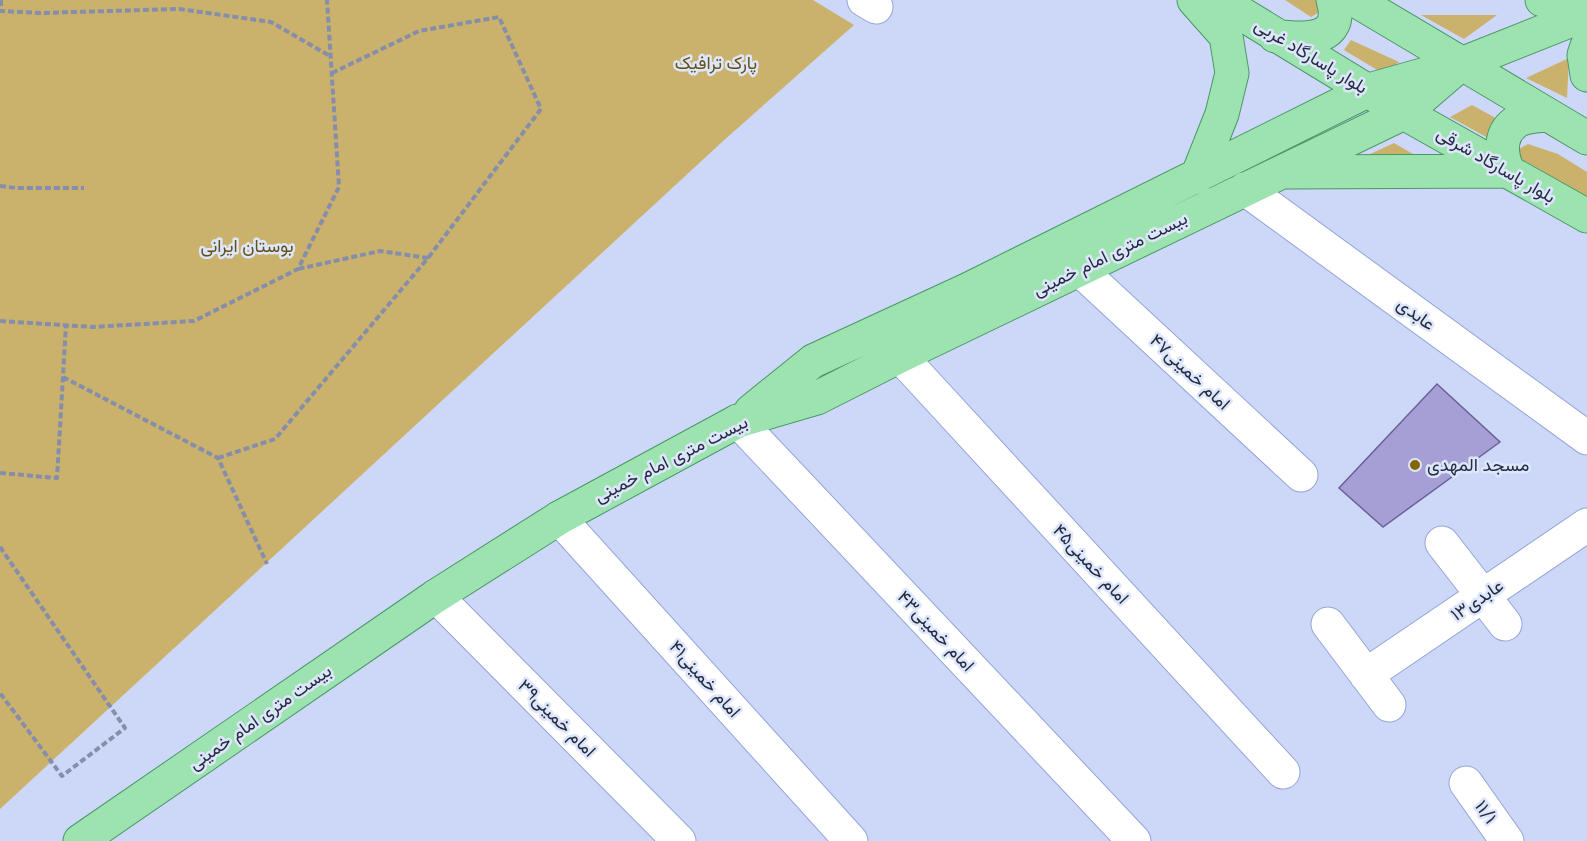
<svg xmlns="http://www.w3.org/2000/svg" width="1587" height="841" font-family="'Varela Round',Vazirmatn,sans-serif">
<style>
.green{fill:#cab16c}
.building{fill:#a69fd5;stroke:#696294;stroke-width:1.5}
.lines{fill:none;stroke-linecap:round;stroke-linejoin:round}
.minor-casing{stroke:#93a5d8;stroke-width:35}
.major-casing{stroke:#499767;stroke-width:35}
.path{stroke:#858eaa;stroke-width:4;stroke-dasharray:6 3;stroke-linecap:butt}
.minor{stroke:#fff;stroke-width:33}
.major{stroke:#9de3b0;stroke-width:33}
.poi-dot{fill:#836700;stroke:#dee6fb;stroke-width:2}
.labels{text-anchor:middle;stroke-width:5;stroke-linejoin:round;paint-order:stroke}
.street-label{font-size:18px;fill:#252c41;stroke:#dee6fb}
.park-label{font-size:18px;fill:#624f19;stroke:#dee6fb}
.poi-label{font-size:18px;fill:#252c41;stroke:#dee6fb;text-anchor:start}
</style>
<rect width="100%" height="100%" fill="#cdd8f9"/>
<path class="green" d="M0,0H813L854,25L722,142L0,809Z
M1285,0H1320L1323,10L1311,17Z
M1421,15H1497L1464,39Z
M1351,40L1399,62L1384,74L1344,50Z
M1569,58L1567,98L1526,78Z
M1472,105L1501,121L1488,138L1450,117Z
M1394,143L1425,161H1355Z
M1528,144L1558,154L1587,172V197L1518,157L1519,149Z"/>
<path class="building" d="M1437,384L1500,442L1383,527L1339,488Z"/>
<g class="lines">
<g class="minor-casing">
<path id="minor" d="M864,0L876,7
M1245,189L1587,438
M1079,269L1301,475
M900,356L1283,772
M738,421L1134,841
M559,518L851,841
M1442,543L1505,624
M436,596L679,841
M1328,624L1389,705
M1366,675L1587,525
M1466,783L1507,841"/>
</g>
<g class="major-casing">
<path id="major" d="M1194,0L1226,36L1232,73L1222,114L1197,177
M1219,0L1404,113L1587,216
M1355,0L1587,138
M1542,0L1587,1
M1275,36C1304,40 1345,42 1333,0
M1587,46L1584,55L1587,75
M1289,172L1508,171C1500,153 1499,131 1519,120C1527,116 1538,116 1547,115
M751,411L813,361L967,290L1369,90L1461,64L1587,14
M80,841L436,596L559,518L738,421L817,398L900,356L1404,113L1461,64"/>
</g>
<path class="path" d="M1,0V11L40,13L179,9L271,22L330,56
M332,73L419,31L499,17L541,109L428,258
M0,186L16,188H84
M0,321L93,327L194,321L298,269L339,187L327,0
M63,377L218,458L267,564
M218,458L275,439L428,258L380,251L298,269
M0,473L57,478L66,325
M0,547L125,728L62,776L0,693"/>
<use href="#minor" class="minor"/>
<use href="#major" class="major"/>
</g>
<circle class="poi-dot" cx="1415" cy="465" r="6"/>
<g class="labels">
<g class="street-label">
<text transform="translate(1311 56) rotate(31)" y="6">بلوار پاسارگاد غربی</text>
<text transform="translate(1496 165) rotate(30)" y="6">بلوار پاسارگاد شرقی</text>
<text transform="translate(1110 254) rotate(-26)" y="6">بیست متری امام خمینی</text>
<text transform="translate(1416 314) rotate(36)" y="6">عابدی</text>
<text transform="translate(1190 372) rotate(43)" y="6">امام خمینی۴۷</text>
<text transform="translate(671 459) rotate(-27)" y="6">بیست متری امام خمینی</text>
<text transform="translate(1091 564) rotate(47)" y="6">امام خمینی۴۵</text>
<text transform="translate(1477 600) rotate(-34)" y="6">عابدی۱۳</text>
<text transform="translate(936 631) rotate(47)" y="6">امام خمینی۴۳</text>
<text transform="translate(705 679) rotate(48)" y="6">امام خمینی۴۱</text>
<text transform="translate(260 717) rotate(-35)" y="6">بیست متری امام خمینی</text>
<text transform="translate(557 718) rotate(45)" y="6">امام خمینی۳۹</text>
<text transform="translate(1486 812) rotate(55)" y="6">۱۱/۱</text>
</g>
<g class="park-label">
<text x="716" y="69">پارک ترافیک</text>
<text x="247" y="252">بوستان ایرانی</text>
</g>
<g class="poi-label">
<text x="1427" y="471">مسجد المهدی</text>
</g>
</g>
</svg>
